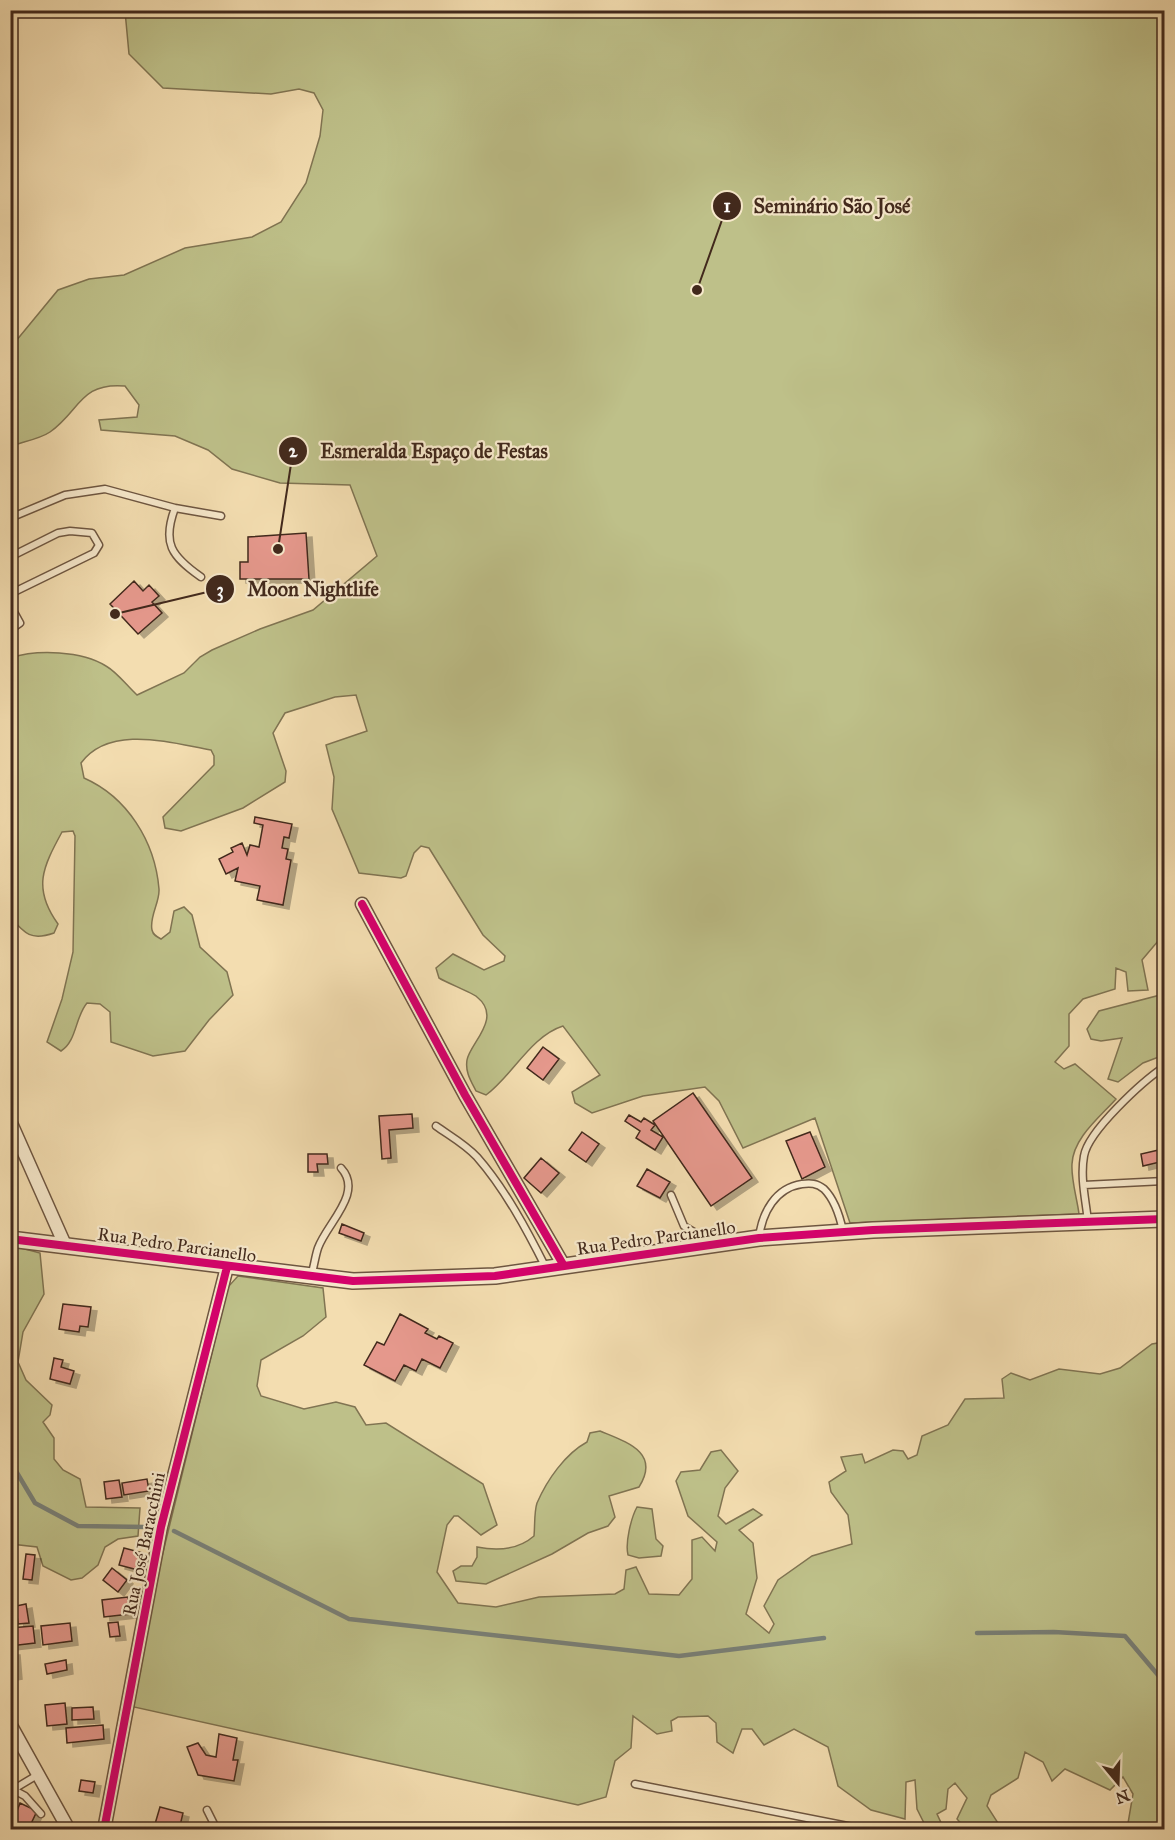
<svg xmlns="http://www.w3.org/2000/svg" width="1175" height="1840" font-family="'IM FELL Great Primer',serif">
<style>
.green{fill:#bec089;stroke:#807452;stroke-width:1.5}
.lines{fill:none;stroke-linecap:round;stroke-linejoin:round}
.stream{stroke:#798078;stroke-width:4.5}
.building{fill:#e5988c;stroke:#42291c;stroke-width:1.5;filter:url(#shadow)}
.service-casing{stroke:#6e5641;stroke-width:9}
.minor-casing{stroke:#6e5641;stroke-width:15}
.tertiary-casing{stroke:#6e5641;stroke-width:18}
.service{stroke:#f7e9cc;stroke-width:6}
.minor{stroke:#f7e9cc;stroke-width:12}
.tertiary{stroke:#f7e9cc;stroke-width:15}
.cycleway-casing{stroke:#f7e9cc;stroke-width:11}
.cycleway{stroke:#d6006c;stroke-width:8}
.labels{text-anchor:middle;stroke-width:4.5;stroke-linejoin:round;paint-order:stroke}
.street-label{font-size:18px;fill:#42291c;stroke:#f7e9cc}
.leader{fill:none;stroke:#42291c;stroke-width:2}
.callout-dot{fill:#42291c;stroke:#f7e9cc;stroke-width:2}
.mark-label{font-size:18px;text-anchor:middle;font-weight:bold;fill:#fff}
.callout-label{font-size:20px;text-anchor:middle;font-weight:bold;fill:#42291c;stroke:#f7e9cc;stroke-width:4.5;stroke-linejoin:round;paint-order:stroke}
</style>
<defs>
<filter id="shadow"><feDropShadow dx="6" dy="4" stdDeviation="0" flood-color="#0004"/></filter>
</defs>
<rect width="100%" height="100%" fill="#f3ddb0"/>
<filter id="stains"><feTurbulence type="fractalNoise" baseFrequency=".00333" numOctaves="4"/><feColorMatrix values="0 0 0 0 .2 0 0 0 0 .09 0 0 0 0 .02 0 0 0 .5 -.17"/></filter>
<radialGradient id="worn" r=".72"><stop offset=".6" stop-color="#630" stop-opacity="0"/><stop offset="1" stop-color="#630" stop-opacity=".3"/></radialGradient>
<path class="green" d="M125,11H1164V934L1142,960L1148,990L1128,991L1126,972L1116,968L1115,989L1083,999L1069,1014V1046L1055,1062L1064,1069L1075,1064L1116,1099C1100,1117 1073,1138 1072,1164C1071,1180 1077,1198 1079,1214L850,1223L815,1118L743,1148L719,1101L705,1087L643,1096L592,1113L575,1103L572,1092L600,1075L563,1026C531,1036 512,1076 486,1095L476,1091C471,1081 465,1072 467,1060C470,1043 503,1018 477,997C473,993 447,983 439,978L436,968L453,954L484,970L504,961L505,956L483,935L429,848L421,846L414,853L406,876L401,878L359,873L332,809L334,777L326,745L367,731L356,695L335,697L285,713L273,733L286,771L285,782L243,808L181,831L165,828L163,817L214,765V756L211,750C171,743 110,724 81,763L84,778C127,797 155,841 159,889C160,902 149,917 152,930C153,935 157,937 161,939L170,932L174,911L184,907L192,915L200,947L227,972L233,995L209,1020L185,1051L153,1056L111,1042L110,1012L100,1004L87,1003C75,1017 77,1041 61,1051L47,1042L62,999L73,952L75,836L73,831L62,832C43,867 32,888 58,924L54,933C31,941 25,934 10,917L11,658C37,649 82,651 106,666C118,673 127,686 137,695L184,673L200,657L212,650L260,629L313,610L377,556L350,485L280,483L232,469L208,450L175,436L101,430L99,420L137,417L139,405L125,386C80,382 80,411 50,432C40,439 22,442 11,446V347L58,290L89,279L124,275L185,248L252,237L281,222L306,183L320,136L323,110L314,93L299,89L271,94L163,88L129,54Z
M1164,986V1055L1143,1063L1118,1082L1108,1079L1122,1038L1101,1041L1091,1039L1087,1029L1099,1011L1160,995Z
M10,1245L40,1253L44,1294L23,1332L18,1362L26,1380L52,1405L50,1415L43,1422L54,1438V1459L63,1470L80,1479L86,1507L140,1508L138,1536L118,1539L105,1547L98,1565L82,1578L71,1580L43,1566L37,1547L11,1544Z
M238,1276L323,1288L326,1317L303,1336L261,1360L257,1386L261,1396L304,1409L336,1402L355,1407L366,1425L386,1423L483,1484L497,1525L481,1535L458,1516H454L447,1525L437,1572L458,1603L496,1607L539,1597L615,1594L624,1589L626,1570L636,1567L649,1594L679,1595L692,1579V1540L702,1537L715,1551L717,1542L688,1516L676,1481L681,1472L700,1470L711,1452L721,1450L738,1471L725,1488L718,1516L726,1524L753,1509L762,1515L739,1530L753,1543L757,1578L746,1614L769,1633L774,1624L764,1606L778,1580L812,1556L852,1544L848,1515L831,1492L829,1482L846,1471L841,1457L862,1454L865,1463L893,1450L903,1451L908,1459L917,1455L922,1436L948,1425L965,1399L1004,1398L1002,1379L1011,1373L1030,1380L1059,1369L1100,1374L1120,1368L1152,1344L1164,1342V1829H1127L1133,1794L1123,1777L1110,1790L1065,1769L1052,1781L1043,1762L1025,1752L1018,1778L991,1795L987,1806L998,1823L996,1829L964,1827L957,1819L967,1798L955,1783L948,1789L946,1809L937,1814L944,1829H927L917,1809L915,1780L906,1782L905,1819L871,1810L838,1786L828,1747L794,1729L764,1745L752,1729H742L733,1753L717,1742L716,1723L708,1716L678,1717L671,1721L672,1731L657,1734L633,1716L631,1748L615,1761L606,1797L578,1805L134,1707V1685L154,1589L228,1287Z
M600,1431C626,1442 661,1452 639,1487L609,1496L615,1517L608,1526L588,1533L552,1554L486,1584L456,1581L453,1571L461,1566H472L477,1557V1547C497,1551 518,1550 534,1536C535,1526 534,1512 537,1503C547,1480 565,1454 587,1442L590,1433Z
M637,1507L652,1509L656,1539L663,1546L661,1556L639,1558L628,1555C625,1543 631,1518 637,1507Z"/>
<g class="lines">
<path class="stream" d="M10,1461L35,1503L78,1526L147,1527
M174,1531L349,1619L679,1656L824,1638
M977,1633L1054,1632L1125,1636L1158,1675L1164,1676"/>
</g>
<path class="building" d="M306,533L309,579H240V562H248V537Z
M134,581L143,591L149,585L159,596L152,602L162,613L138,634L110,604Z
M255,817L292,824L289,838L284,837L282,848L288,849L286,859L291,860L283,905L257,900L260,886L235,881L238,868L226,874L219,859L233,852L231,848L242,843L247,855L250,845L259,847L263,825L254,823Z
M543,1047L559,1059L543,1080L527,1068Z
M693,1093L752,1178L711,1206L653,1121Z
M412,1114L413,1128L389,1130L391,1158L382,1159L379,1116Z
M629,1115L641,1122L644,1118L655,1125L651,1130L663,1137L655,1150L636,1138L640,1131L625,1121Z
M582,1132L599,1144L586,1162L569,1150Z
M810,1132L825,1167L802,1179L786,1141Z
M1163,1149L1164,1161L1143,1166L1141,1154Z
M308,1154H327L328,1164H317L318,1172H308Z
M541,1158L559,1173L541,1193L524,1178Z
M647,1169L670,1182L660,1198L637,1186Z
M342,1224L364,1233L361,1241L339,1233Z
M63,1304L91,1307L88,1327L80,1326L79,1332L59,1329Z
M400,1314L428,1329L425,1333L437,1339L439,1336L453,1343L440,1368L422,1359L416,1371L404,1365L395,1381L364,1365L377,1342L384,1345Z
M54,1358L63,1360L61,1367L74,1371L70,1384L50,1379Z
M147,1479L149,1491L124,1495L122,1483Z
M119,1480L122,1497L106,1499L104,1482Z
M124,1548L143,1553L138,1570L119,1565Z
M26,1554L35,1555L32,1580L23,1579Z
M112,1568L127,1580L118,1592L103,1580Z
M128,1597L130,1614L104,1617L102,1600Z
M26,1604L29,1623L18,1624L16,1606Z
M118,1622L120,1636L110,1637L108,1623Z
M70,1623L72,1641L43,1645L41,1626Z
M33,1626L35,1643L10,1646V1628Z
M10,1651H14L16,1675L10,1676Z
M66,1660L67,1670L47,1674L45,1664Z
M65,1703L67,1724L47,1726L45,1705Z
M93,1707L94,1719L72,1720V1708Z
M103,1725L104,1739L67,1743L66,1728Z
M219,1734L237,1738L233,1760H238L234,1781L198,1775L187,1747L198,1743L206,1755L216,1757Z
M81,1780L95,1782L93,1793L79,1791Z
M20,1803L37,1811L28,1830H10Z
M160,1807L183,1813L179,1830L155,1824Z"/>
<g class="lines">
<g class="service-casing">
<path id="service" d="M175,508C162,543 171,556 201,577
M10,518L65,495L105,489L175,508L221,516
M10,557L58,533L70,531L92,533L99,545L94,553L10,594
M10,605L20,623L10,630
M436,1126C450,1136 465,1144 477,1157C505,1189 527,1230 546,1268
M1084,1185L1164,1181
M671,1195L684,1226L711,1242
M1088,1222C1086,1201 1080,1178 1084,1156C1088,1131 1143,1081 1164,1067
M759,1238C762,1213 775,1188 802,1184C810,1183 817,1183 824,1189C834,1199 840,1217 843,1231
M311,1276C314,1267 315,1257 318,1248C327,1223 364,1193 341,1168
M635,1784L868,1830
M10,1788L25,1796L41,1814
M14,1789L39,1774
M207,1810L217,1830"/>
</g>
<g class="minor-casing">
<path id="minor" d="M362,904L465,1095L564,1266
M10,1121L65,1245
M10,1724L69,1830
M104,1830L161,1527L227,1267"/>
</g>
<g class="tertiary-casing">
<path id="tertiary" d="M10,1239L353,1281L495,1276L759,1238L873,1230L1164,1219"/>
</g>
<use href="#service" class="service"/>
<use href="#minor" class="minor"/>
<use href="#tertiary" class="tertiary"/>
<g class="cycleway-casing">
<path id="cycleway" d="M362,904L465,1095L564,1266
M10,1239L353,1281L495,1276L759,1238L873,1230L1164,1219
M104,1830L161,1527L227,1267"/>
</g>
<use href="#cycleway" class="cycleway"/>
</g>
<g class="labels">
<g class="street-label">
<text transform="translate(656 1238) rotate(-8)" y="6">Rua Pedro Parcianello</text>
<text transform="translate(177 1245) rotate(8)" y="6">Rua Pedro Parcianello</text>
<text transform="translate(144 1544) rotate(-78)" y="6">Rua José Baracchini</text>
</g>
</g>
<path class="leader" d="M697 290L727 206M278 549L293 451M115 614L220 589"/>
<g class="callout-dot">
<circle cx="697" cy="290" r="6"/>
<circle cx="278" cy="549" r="6"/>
<circle cx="115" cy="614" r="6"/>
<circle cx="727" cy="206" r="15"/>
<circle cx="293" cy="451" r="15"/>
<circle cx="220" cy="589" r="15"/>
</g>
<g class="mark-label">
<text x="727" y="212">1</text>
<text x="293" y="457">2</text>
<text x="220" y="596">3</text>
</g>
<g class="callout-label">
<text x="832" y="213">Seminário São José</text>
<text x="434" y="458">Esmeralda Espaço de Festas</text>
<text x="313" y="596">Moon Nightlife</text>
</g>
<rect width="1175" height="1840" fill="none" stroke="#f3ddb0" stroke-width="36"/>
<rect x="12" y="12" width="1151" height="1816" fill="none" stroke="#42291c" stroke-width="3"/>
<rect x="18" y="18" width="1139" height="1804" fill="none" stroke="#42291c" stroke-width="1.5"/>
<g transform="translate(1118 1783) rotate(161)" stroke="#f7e9cc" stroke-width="4.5" paint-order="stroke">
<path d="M0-4.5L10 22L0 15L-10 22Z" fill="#42291c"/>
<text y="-9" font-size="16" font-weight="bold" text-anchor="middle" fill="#42291c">N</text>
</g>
<rect width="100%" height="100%" filter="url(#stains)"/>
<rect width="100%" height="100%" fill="url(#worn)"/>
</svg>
